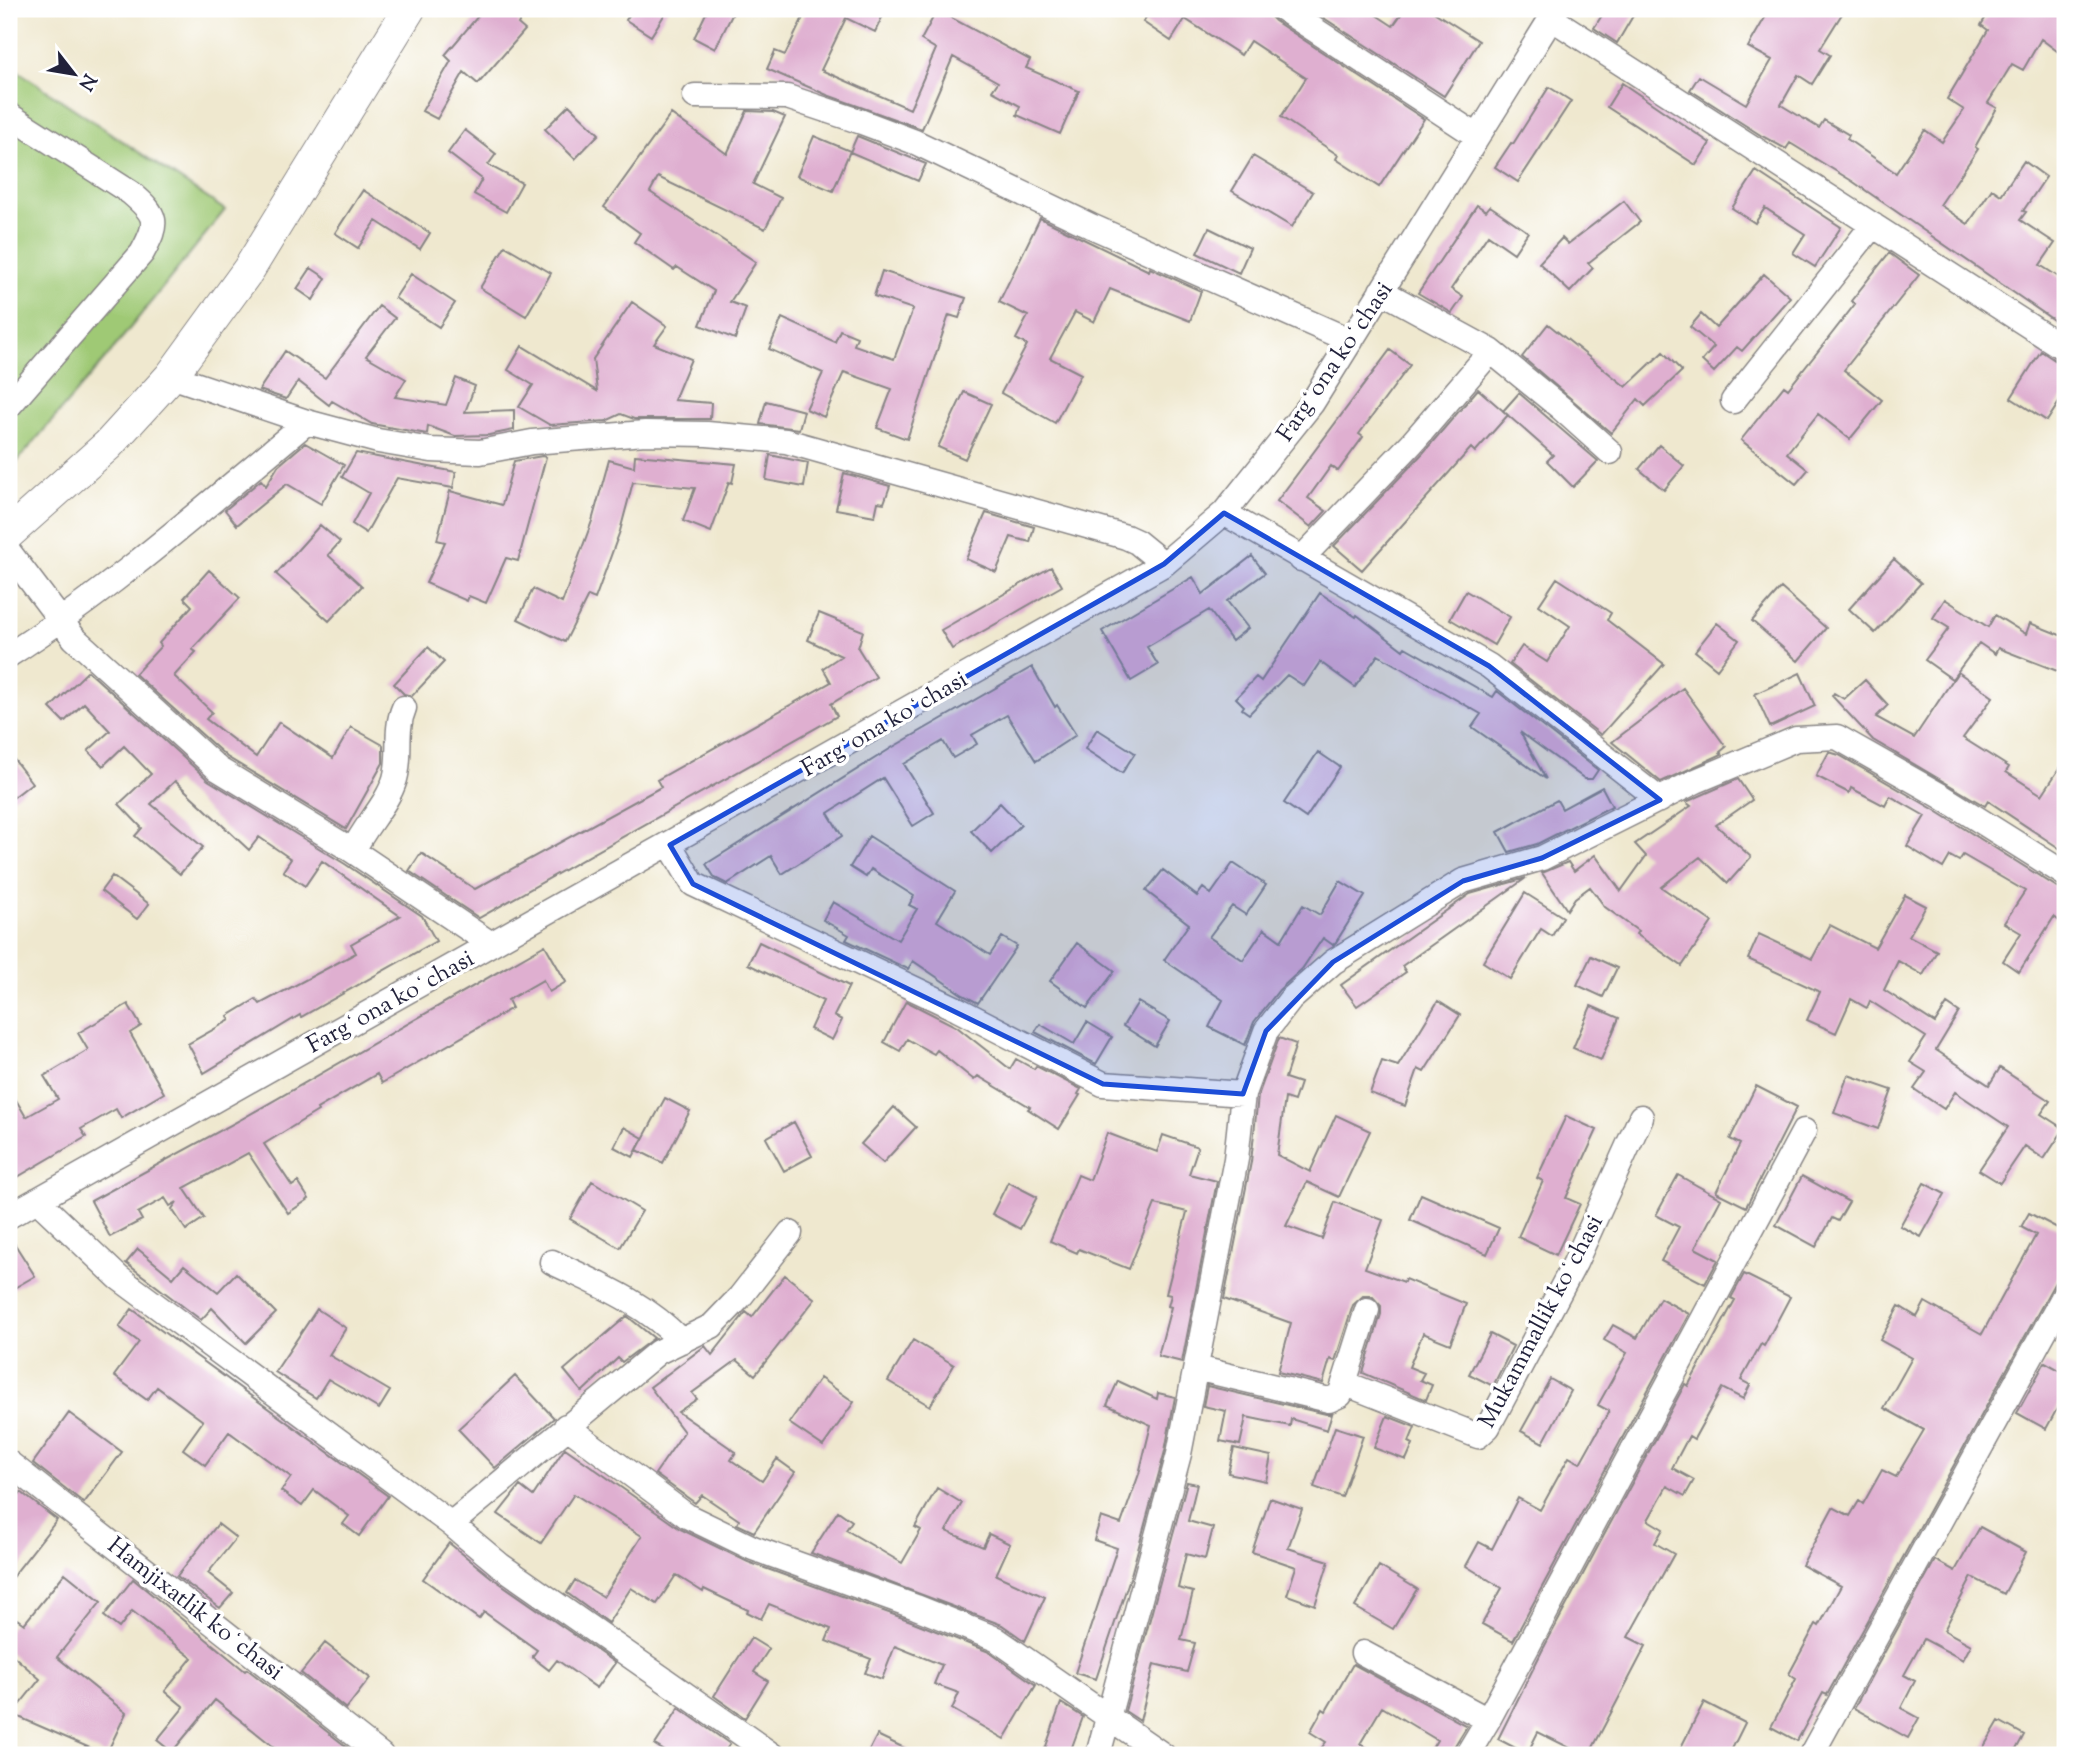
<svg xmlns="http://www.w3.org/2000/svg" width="2074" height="1764" font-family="'Sorts Mill Goudy',serif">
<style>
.green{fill:#9fc975;stroke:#607658;stroke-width:2}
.building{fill:#dfafd0}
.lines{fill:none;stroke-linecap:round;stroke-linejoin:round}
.minor-casing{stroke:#888585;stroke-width:27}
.major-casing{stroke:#888585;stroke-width:34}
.minor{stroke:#fff;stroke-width:24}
.major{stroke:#fff;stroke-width:32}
.marked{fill:#1d4ed8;fill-opacity:0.2;stroke:#1d4ed8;stroke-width:5;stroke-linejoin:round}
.labels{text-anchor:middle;stroke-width:7;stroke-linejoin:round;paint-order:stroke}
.street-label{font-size:24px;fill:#22223b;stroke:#fff}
</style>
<rect width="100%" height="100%" fill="#fff"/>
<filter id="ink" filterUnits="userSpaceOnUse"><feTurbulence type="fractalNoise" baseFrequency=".0143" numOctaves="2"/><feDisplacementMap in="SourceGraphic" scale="14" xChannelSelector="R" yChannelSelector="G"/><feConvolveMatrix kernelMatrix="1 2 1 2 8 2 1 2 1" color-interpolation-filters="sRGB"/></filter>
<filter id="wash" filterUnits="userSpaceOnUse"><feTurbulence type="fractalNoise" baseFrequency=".00686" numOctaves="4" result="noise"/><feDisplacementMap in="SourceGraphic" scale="28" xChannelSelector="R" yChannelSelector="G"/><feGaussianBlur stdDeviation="1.57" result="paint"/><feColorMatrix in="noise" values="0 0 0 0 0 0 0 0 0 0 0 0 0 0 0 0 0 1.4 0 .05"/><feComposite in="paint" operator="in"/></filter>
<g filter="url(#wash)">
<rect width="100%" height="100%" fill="#efe8cf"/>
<path class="green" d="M9,65L225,210L110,353L9,471Z"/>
<g id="blocks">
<path class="building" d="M484,9H526L518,24L525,30L478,84L464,72L437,119L422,111L451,61L445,55Z
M633,9H668L651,36L626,20Z
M708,9H735L715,49L694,38Z
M807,9H886L875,32L846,18L821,70L910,109L936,49L921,40L937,10L1030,60L1026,68L1079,91L1060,134L1017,115L1020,106L992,91L998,82L953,57L922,129L827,95L767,69L775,51L785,55Z
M1151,9H1268L1270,16L1275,21L1424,119L1379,187L1336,159L1338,155L1281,117L1306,78L1250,41L1241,55L1185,19L1171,41L1143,22Z
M1310,9H1367L1393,26L1405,9H1429L1479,41L1444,96Z
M1606,9H1637L1617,43L1594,28Z
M1770,9H1845L1820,49L1830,55L1812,84L1798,75L1781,105L1819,128L1824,120L1849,135L1847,139L1896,173L1925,130L1942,142L1964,110L1947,99L1988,30L1981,25L1991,9H2057L2065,14V57L2041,39L2023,70L2012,64L1988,103L1997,108L1975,147L1978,149L1940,205L1968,224L1992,189L2001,195L2024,161L2046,177L2023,211L2026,212L2020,220L2055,243L2040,265L2065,281V328L1852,181L1790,143L1786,149L1762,136L1690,90L1699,76L1746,104L1772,60L1748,47Z
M1622,83L1710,143L1696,165L1607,107Z
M1549,87L1571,101L1518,182L1495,167L1511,143L1513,144Z
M569,105L599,134L575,159L545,129Z
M747,111L773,112L785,117L753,184L781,198L765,229L658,177L650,192L756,262L730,302L746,308L735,339L700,325L714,291L677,267L674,270L634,242L640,233L604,207L671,114L727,154Z
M465,130L496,154L488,165L522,183L506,212L474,194L482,179L448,153Z
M814,136L850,151L833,191L797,176Z
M857,136L926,164L918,181L850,152Z
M1253,156L1313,192L1292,227L1232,191Z
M1756,171L1841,227L1815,267L1793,253L1805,234L1765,208L1755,223L1732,208Z
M363,190L430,233L420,249L376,221L358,248L335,233Z
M1624,201L1640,222L1588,263L1593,268L1570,292L1539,263L1562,238L1568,244Z
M1477,205L1486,211L1490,206L1528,232L1514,253L1488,235L1451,289L1463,297L1452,313L1418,293Z
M1040,218L1149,271L1150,268L1201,291L1190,321L1110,289L1094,322L1075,312L1050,358L1081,374L1055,423L1001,393L1027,345L1016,339L1028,316L999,302Z
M1209,228L1250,248L1239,273L1197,253Z
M505,246L551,273L526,316L480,288Z
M1889,253L1919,275L1844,370L1882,400L1850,439L1818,414L1787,453L1808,470L1796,484L1741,440L1784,386L1788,389L1827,340L1855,304L1851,301Z
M311,268L326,278L313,300L297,289Z
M882,271L966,298L959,318L949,315L907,439L877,428L892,389L844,372L824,417L806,409L823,373L769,349L782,318L835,342L840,330L857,337L854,345L894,359L913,309L874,296Z
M411,274L455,303L439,327L395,298Z
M1764,274L1790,297L1742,351L1737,347L1714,372L1702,361L1714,347L1690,327L1701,314L1716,328Z
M632,302L667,326L654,344L691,359L674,400L711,403L710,419H634L621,414L606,421L550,425L519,407L533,385L508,370L522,346L597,391L593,359Z
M379,306L395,318L366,356L406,379L395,397L446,405L456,378L475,386L465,412L514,410V430L489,435L455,436L428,426L427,434L372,424L332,401L329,405L298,381L286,399L259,390L285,351L325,378Z
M1548,324L1626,387L1663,352L1682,371L1645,406L1638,399L1611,433L1522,357Z
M1390,350L1410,365L1359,434L1363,437L1338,471L1331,466L1308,498L1326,511L1311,527L1277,501Z
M2041,351L2065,367V393L2047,421L2011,398Z
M1478,389L1508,415L1475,452L1471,448L1362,570L1334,546L1423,453Z
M964,392L991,404L965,459L938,447Z
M1519,393L1598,461L1573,487L1547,461L1553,455L1503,411Z
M766,401L804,411L799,429L760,424Z
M305,443L344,465L321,504L287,484L237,525L225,510L261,480L266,486L278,466Z
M1659,445L1684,466L1664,490L1639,469Z
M356,453L456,472L453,488L397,478L366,533L352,524L369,493L342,477Z
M635,455L736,464L732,483L729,482L711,532L683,521L695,488L633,482L620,531L595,599L588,596L565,642L518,619L533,589L562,603L592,521L609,460L634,467Z
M770,455L808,463L804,487L766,480Z
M542,456L546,457L518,561L506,558L486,603L469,596L467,601L426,583L445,542L437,540L450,491L502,505L514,461Z
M844,473L890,486L884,503L878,502L875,516L836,509Z
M986,513L1034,527L1030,542L1011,537L996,572L966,559Z
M320,525L340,542L328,555L362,586L329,621L276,574Z
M1252,556L1265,573L1227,601L1248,628L1232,641L1209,610L1147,647L1158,665L1131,681L1102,631L1193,577L1203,594Z
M1894,559L1921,583L1875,633L1849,609Z
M1051,567L1062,586L952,649L941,630Z
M209,570L240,598L192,649L196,652L174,676L212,712L206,719L256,757L279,722L333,758L351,727L383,745V763L346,829L227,757L135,674L161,646L159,643L192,606L184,598Z
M1557,578L1611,613L1607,620L1664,664L1601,735L1510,664L1522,646L1547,662L1570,626L1539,605Z
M1781,588L1826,628L1798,661L1752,621Z
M1466,591L1510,617L1494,645L1450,619Z
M1320,593L1356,617L1357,615L1403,650L1405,647L1493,697L1497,691L1598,770L1592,779H1585L1520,732L1546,779L1472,727L1481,714L1378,655L1355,687L1320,662L1304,686L1287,675L1249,714L1242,709L1244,706L1236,698L1256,677L1261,681Z
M1945,599L1988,627L1995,615L2026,634L2030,623L2065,637V674L1998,648L1995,654L1979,643L1952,679L1925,660L1949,628L1933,618Z
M819,613L863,631L858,648L876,677L831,704L837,716L479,918L409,871L421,853L475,889L661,787L657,780L831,682L823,668L841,656L808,640Z
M1717,623L1739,640L1717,669L1695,651Z
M428,647L444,662L412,696L404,694L394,684Z
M1032,667L1055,707L1057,705L1076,735L1036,761L1007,715L972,735L977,744L953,758L943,741L904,764L934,813L913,826L883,778L828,813L842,836L782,874L771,856L727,884L715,878L706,864L893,747Z
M88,671L208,780L345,864L422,916L436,941L301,1017L300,1015L204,1073L188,1044L230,1020L228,1016L256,999L260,1004L356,953L351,944L400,916L322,861L305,886L283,871L291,859L259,837L249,850L175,781L151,804L203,847L180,874L135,836L142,828L119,804L151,774L124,746L103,766L88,751L110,731L84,703L64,722L50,708Z
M1958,672L1993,697L1963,738L2009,767L2006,772L2042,795L2065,760V852L1988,801L1985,806L1873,740L1832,696L1834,693L1844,699L1865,680L1888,705L1876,717L1914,738Z
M1800,673L1815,706L1770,727L1755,694Z
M1683,688L1726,747L1720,752L1722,754L1661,782L1612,742Z
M1097,729L1135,753L1122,773L1085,749Z
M1318,752L1340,767L1306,818L1284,803Z
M1829,752L1839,755L1933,809L2057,887L2065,889V925L2054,917L2019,972L2003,961L2021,933L2004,923L2025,891L1963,855L1959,861L1950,856L1943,868L1907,846L1925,816L1890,796L1885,806L1851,788L1849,793L1816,776Z
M9,753L32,783L9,801Z
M1738,779L1752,800L1716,825L1751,857L1728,883L1700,857L1661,887L1712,922L1682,966L1636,934L1638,931L1605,907L1590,887L1575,898L1567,910L1542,873L1568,862L1574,871L1595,855L1621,891L1646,856L1635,844L1691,806L1686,802Z
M1602,787L1612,806L1537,844L1509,852L1498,832L1557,800L1562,809Z
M1000,803L1021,825L992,853L971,831Z
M869,836L955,891L937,921L990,955L1002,937L1017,946L978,1003L963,995L913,961L908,969L846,940L849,935L823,920L833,902L898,940L917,909L909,905L914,896L871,869L866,877L850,867Z
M1233,863L1266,885L1246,915L1232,906L1209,937L1243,960L1264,929L1281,941L1303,905L1320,915L1340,881L1365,896L1336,942L1333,945L1323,938L1302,969L1279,990L1254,1022L1245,1045L1209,1027L1223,1000L1164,960L1189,924L1146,891L1163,870L1197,896L1203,888L1211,894Z
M112,876L149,904L137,919L101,891Z
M1526,878L1402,966L1406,972L1357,1006L1341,985L1470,894Z
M1525,893L1563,917L1552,936L1541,929L1510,979L1483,962Z
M1905,895L1926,906L1909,936L1937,951L1923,975L1898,961L1884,990L1935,1023L1947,1004L1959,1012L1936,1050L1989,1085L2000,1068L2050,1101L2041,1114L2064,1129L2044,1159L2025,1146L2000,1183L1979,1170L2008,1127L1955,1092L1944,1109L1914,1089L1926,1072L1910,1062L1926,1037L1870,1001L1867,1008L1851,999L1836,1033L1807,1020L1820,992L1748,959L1759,934L1812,959L1830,925L1875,948Z
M759,942L849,986L834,1016L842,1020L832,1040L810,1029L823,1001L748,964Z
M1077,943L1115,971L1087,1008L1050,981Z
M545,945L566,982L549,992L543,980L508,1000L512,1008L382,1083L377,1074L317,1109L318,1111L264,1144L292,1186L298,1182L309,1199L288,1213L248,1153L184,1188L204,1218L186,1230L172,1209L177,1202L170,1206L165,1198L138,1213L142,1220L110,1237L91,1201L240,1120Z
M1591,956L1617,968L1603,997L1577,985Z
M906,1001L957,1027L1010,1069L1016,1059L1034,1069L1036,1066L1081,1089L1078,1094L1080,1095L1059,1129L1028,1109L1030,1107L978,1076L974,1080L937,1050L934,1054L907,1039L900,1051L884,1042Z
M1438,1001L1460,1015L1424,1072L1418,1069L1405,1106L1370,1093L1382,1061L1398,1066Z
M1138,1002L1170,1021L1155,1046L1123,1026Z
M128,1004L141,1026L130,1033L164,1093L121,1118L116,1109L81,1129L86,1137L9,1182V1088L26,1117L58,1099L44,1076L88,1050L78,1033Z
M1591,1006L1619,1018L1601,1060L1573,1048Z
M1087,1022L1112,1037L1096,1064L1035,1032L1040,1024L1074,1044Z
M1279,1038L1296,1044L1285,1078L1300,1083L1294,1101L1285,1098L1277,1155L1310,1172L1336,1115L1370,1131L1339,1197L1307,1182L1286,1226L1322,1239L1335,1202L1383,1220L1365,1268L1404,1282L1405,1279L1466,1304L1450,1344L1423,1333L1409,1367L1424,1373L1420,1380L1432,1385L1426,1400L1363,1373L1381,1314V1306L1372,1296H1363L1353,1305L1335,1361L1330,1359L1323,1383L1278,1372L1291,1323L1224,1299L1251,1162L1258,1096Z
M1848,1075L1892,1090L1878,1129L1834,1113Z
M1756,1086L1797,1107L1746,1207L1716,1192L1740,1144L1730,1139Z
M665,1098L690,1111L663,1163L637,1150Z
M894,1107L916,1127L883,1163L861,1144Z
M1566,1116L1597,1130L1566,1198L1580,1204L1556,1255L1518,1237L1543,1181L1537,1178Z
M794,1122L812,1156L784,1171L766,1138Z
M624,1127L643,1138L633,1157L614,1147Z
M1107,1133L1157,1152L1163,1135L1198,1147L1189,1174L1217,1181L1182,1362L1158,1356L1171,1307L1168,1306L1171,1295L1166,1294L1187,1212L1155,1204L1129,1269L1079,1249L1077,1253L1050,1241L1078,1175L1090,1180Z
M1678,1175L1721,1199L1695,1248L1718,1260L1705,1284L1661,1261L1679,1227L1656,1215Z
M1802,1176L1849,1202L1838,1221L1832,1218L1816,1247L1776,1225Z
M592,1181L642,1211L620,1248L570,1219Z
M1008,1182L1037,1197L1020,1229L992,1214Z
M1924,1183L1945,1194L1921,1237L1900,1226Z
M1421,1194L1499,1228L1487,1254L1410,1220Z
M2029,1213L2065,1232L2058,1246L2065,1250V1264L1827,1695L1823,1693L1797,1741L1771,1727L1796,1679L1789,1674L1816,1624L1819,1626L1841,1586L1802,1565L1833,1507L1850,1516L1859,1501L1863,1504L1882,1470L1896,1477L1924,1430L1884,1408L1912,1358L1880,1340L1899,1306L1917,1317L1925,1302L1982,1334L2036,1235L2021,1227Z
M9,1235L35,1276L9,1291Z
M138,1249L173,1278L184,1265L218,1292L236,1273L276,1313L246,1343L212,1308L201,1320L126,1263Z
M1744,1274L1790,1297L1764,1346L1761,1344L1741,1380L1750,1385L1743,1399L1722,1388L1694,1439L1689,1436L1672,1468L1694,1480L1685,1496L1667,1486L1648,1520L1663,1529L1655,1543L1674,1554L1628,1637L1646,1646L1589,1755H1584L1538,1732L1527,1754L1498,1739L1542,1651L1685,1384L1688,1386L1735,1300L1731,1298Z
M785,1275L815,1299L755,1375L737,1360L692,1393L697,1399L678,1412L736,1452L731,1460L762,1481L777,1459L795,1472L754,1532L737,1524L739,1520L702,1495L695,1503L655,1474L684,1432L650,1387L705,1346L712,1355L746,1312L752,1317Z
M1660,1298L1689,1314L1513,1641L1482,1624L1502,1588L1466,1566L1479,1542L1492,1549L1518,1498L1540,1510L1569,1457L1580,1463L1609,1411L1598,1405L1627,1353L1604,1340L1613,1325L1637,1338Z
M132,1309L388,1496L359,1536L343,1524L349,1516L314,1490L302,1506L281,1491L291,1477L229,1432L205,1465L183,1449L203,1421L157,1387L147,1400L114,1376L139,1342L119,1327Z
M317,1309L346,1328L329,1355L390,1391L379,1409L328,1379L316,1398L275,1372Z
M627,1316L654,1338L622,1362L618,1358L582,1392L564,1370Z
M1490,1334L1513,1346L1493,1386L1469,1374Z
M913,1340L954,1365L930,1406L888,1381Z
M2045,1362L2065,1373V1394L2046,1429L2017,1413Z
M515,1376L554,1418L495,1468L458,1429Z
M820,1378L854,1402L823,1446L789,1423Z
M1550,1379L1571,1391L1543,1443L1521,1431Z
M1118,1381L1157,1399L1158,1393L1175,1397L1165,1451L1131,1575L1096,1679L1075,1673L1117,1548L1094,1540L1101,1517L1121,1524L1139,1474L1151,1425L1107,1405Z
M1207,1386L1326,1414H1332L1327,1430L1291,1419L1290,1426L1246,1417L1240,1445L1220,1441L1226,1411L1203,1406Z
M69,1413L122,1452L84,1503L33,1463Z
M1387,1416L1415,1427L1409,1442L1413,1444L1406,1460L1374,1448Z
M1335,1427L1363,1436L1342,1497L1314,1487Z
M565,1448L680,1529L748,1562L911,1621L989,1652L1036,1685L1004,1739L952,1709L959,1693L934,1684L942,1665L895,1646L882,1679L865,1673L871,1659L826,1641L831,1629L769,1604L761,1619L747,1612L748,1610L704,1589L703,1592L676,1575L657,1604L631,1588L608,1623L567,1593L575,1580L603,1597L642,1536L574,1494L541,1543L498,1514L520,1486L533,1496Z
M1234,1448L1271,1456L1266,1481L1228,1473Z
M1187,1482L1197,1484L1188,1521L1213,1528L1205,1559L1186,1554L1178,1588L1193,1592L1181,1640L1195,1643L1187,1672L1154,1664L1140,1721L1125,1711Z
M937,1488L962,1503L946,1531L983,1547L989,1534L1010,1544L996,1575L1045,1597L1025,1641L1002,1625L811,1553L838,1511L852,1521L846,1530L902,1563L921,1530L915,1527Z
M21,1492L57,1520L9,1581V1508Z
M1270,1498L1302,1509L1288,1548L1329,1561L1315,1605L1287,1595L1296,1567L1252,1552Z
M218,1524L236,1538L208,1573L233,1593L220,1608L177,1576Z
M1980,1527L2026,1552L2004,1594L1972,1577L1944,1630L1971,1645L1963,1660L1924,1639L1904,1675L1915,1681L1901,1708L1919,1718L1908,1738L1854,1708L1935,1560L1955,1571Z
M449,1543L491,1577L615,1663L597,1688L557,1660L549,1670L532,1657L537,1650L484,1612L479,1619L423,1579Z
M1379,1566L1417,1589L1393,1629L1355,1607Z
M65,1573L101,1602L57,1657L126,1713L106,1755L12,1714L40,1679L9,1652V1629L17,1619L24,1624Z
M133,1579L245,1671L247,1669L357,1755H284L215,1700L172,1752L157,1740L184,1707L165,1691L192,1658L132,1611L119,1628L104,1616Z
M751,1638L769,1649L754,1672L768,1681L745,1718L714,1696Z
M325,1643L370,1678L346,1709L301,1673Z
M1353,1664L1467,1726L1454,1747L1452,1755H1428L1437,1740L1382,1707L1360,1744L1379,1755H1316L1326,1742L1310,1732L1323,1709L1326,1711Z
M1704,1702L1745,1723L1729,1755H1677Z
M1061,1703L1083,1717L1069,1755H1043Z
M679,1708L730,1744L722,1755H671L655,1745Z
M1999,1721L2024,1735L2013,1755H1979Z
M877,1735L919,1755H867Z"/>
</g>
</g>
<g filter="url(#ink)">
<use href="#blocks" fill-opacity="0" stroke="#888585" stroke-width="2"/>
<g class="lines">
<g class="minor-casing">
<path id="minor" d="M1283,9L1477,136
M1551,18L2065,349
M695,96L787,97L862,122L915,142L1091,226L1351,341
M9,115L131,193C158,216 159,222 142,253L9,406
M1381,291L1491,351L1561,408L1610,452
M171,376L307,422L378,441L431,450L480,452L532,442L645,433L707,434L786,441L1126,537L1137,542L1164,564
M1733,401L1873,225
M1224,513L1489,666L1660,800
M9,552L74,638L218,769L353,851L491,944
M1301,559L1412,443L1491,351
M9,655C115,587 210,502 307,422
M670,845L693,884L957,1009L1103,1084L1243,1094
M353,851C365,825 387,805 395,779C402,755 394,731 404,708
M37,1200L119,1278L451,1524L500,1565L772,1755
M9,1216L1164,564L1224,513L1312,403L1557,9
M552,1262C598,1284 646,1303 681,1341
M1196,1368L1329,1400L1340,1395L1344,1383L1478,1436L1488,1427L1575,1263L1641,1117
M1344,1383L1367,1310
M566,1426L687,1516L753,1548L916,1607L996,1639L1163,1755
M9,1463L381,1755
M451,1524L658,1352L712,1326L740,1297L790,1233
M1363,1653L1488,1720
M1098,1755L1179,1454L1236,1159L1243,1094L1266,1031L1291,999L1333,962L1463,881L1542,858L1696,781L1796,739L1837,737L1941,796L2065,874
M1467,1755L1488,1720L1804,1131
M1811,1755L2065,1294"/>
</g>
<g class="major-casing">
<path id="major" d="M9,533L108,445L171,376L249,269L409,9"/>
</g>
<use href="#minor" class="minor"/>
<use href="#major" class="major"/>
</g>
</g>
<path class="marked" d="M1224,513L1489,666L1660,800L1542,858L1463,881L1333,962L1266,1031L1243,1094L1103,1084L693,884L670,845L1164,564Z"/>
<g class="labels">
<g class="street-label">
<text transform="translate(1334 361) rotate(-56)" y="8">Fargʻona koʻchasi</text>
<text transform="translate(884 723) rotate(-30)" y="8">Fargʻona koʻchasi</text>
<text transform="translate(390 1001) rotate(-29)" y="8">Fargʻona koʻchasi</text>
<text transform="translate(1540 1321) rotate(-62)" y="8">Mukammallik koʻchasi</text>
<text transform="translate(196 1608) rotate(38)" y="8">Hamjixatlik koʻchasi</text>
</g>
</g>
<rect width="2074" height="1764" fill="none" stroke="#fff" stroke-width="35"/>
<g transform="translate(74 74) rotate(121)" stroke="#ffffff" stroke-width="5" paint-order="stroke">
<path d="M0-5L12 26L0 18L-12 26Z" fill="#22223b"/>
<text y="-10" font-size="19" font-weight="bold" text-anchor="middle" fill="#22223b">N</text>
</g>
</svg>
